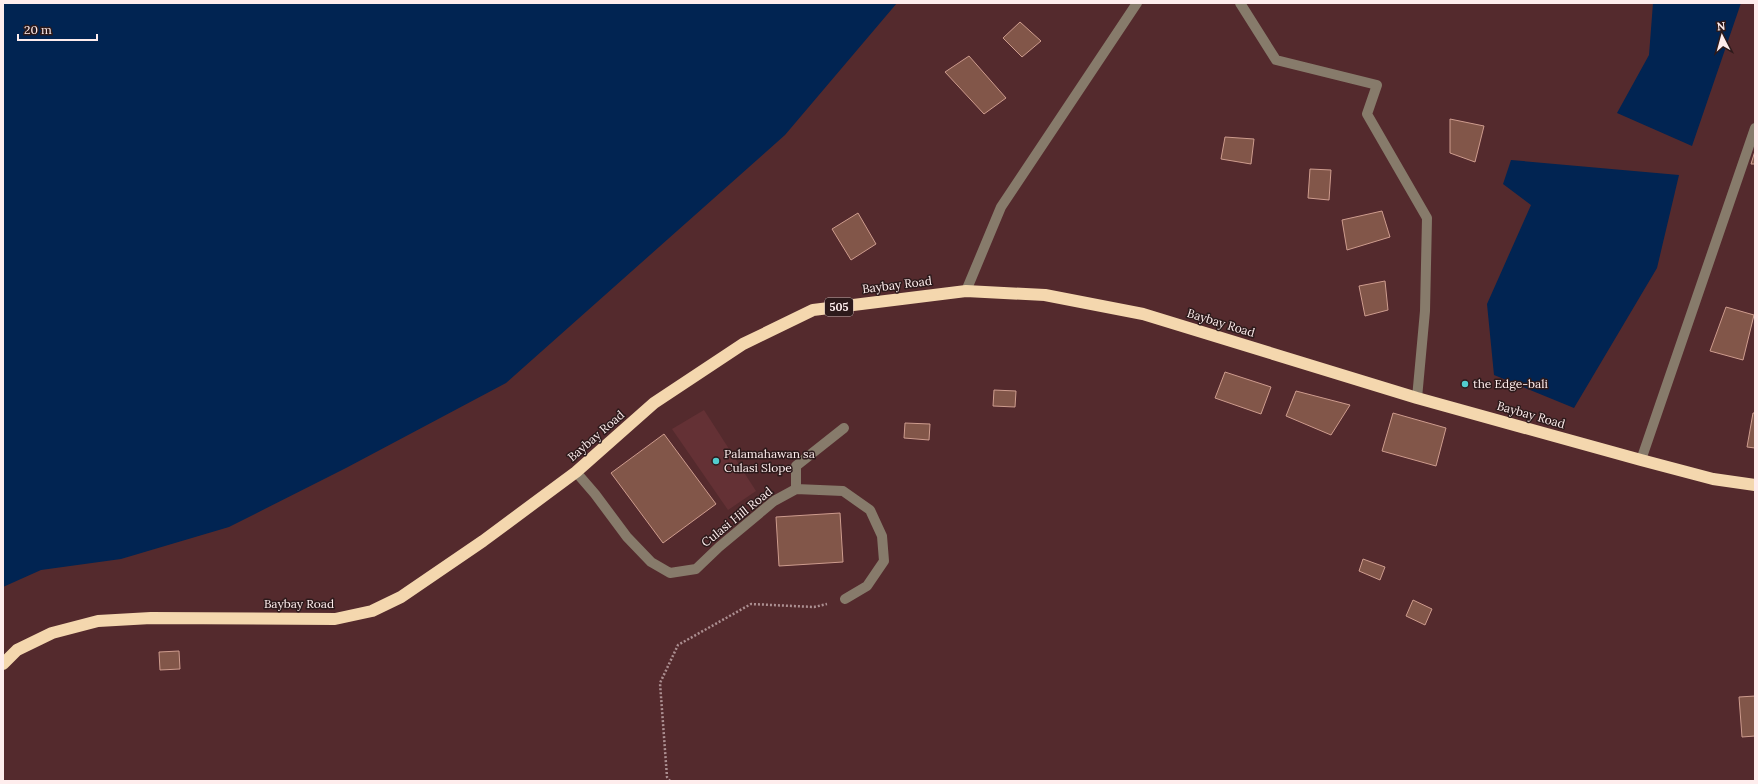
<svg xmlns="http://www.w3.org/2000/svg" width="1758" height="784" font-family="Lora,serif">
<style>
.built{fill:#643135}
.water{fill:#012452}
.building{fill:#825649;stroke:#ce9c8e}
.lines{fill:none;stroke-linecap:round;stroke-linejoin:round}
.path{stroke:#ac8f91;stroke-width:2.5;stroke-dasharray:2 2;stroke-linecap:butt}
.minor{stroke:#877b6b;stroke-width:10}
.highway{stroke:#f4d7ae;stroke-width:12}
.poi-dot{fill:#52cdce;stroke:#2d1a1b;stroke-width:1.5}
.labels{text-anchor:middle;stroke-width:3;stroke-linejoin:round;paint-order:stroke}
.shield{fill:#2d1a1b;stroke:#bfaeae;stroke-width:1}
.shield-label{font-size:11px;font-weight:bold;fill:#feeded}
.street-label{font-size:12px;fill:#feeded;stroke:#2d1a1b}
.poi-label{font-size:12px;fill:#feeded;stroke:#2d1a1b;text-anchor:start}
</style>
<rect width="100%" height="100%" fill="#542a2d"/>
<path class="built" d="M704,410L756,491L728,510L672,429Z"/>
<path class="water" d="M3,3H897L785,135L506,383L346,468L229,527L121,559L41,570L3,587Z
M1653,3H1741L1692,146L1617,113L1649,55Z
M1511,160L1679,175L1657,268L1574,408L1494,375L1487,304L1531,205L1503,184Z"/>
<path class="building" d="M1020,22L1041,41L1022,57L1003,38Z
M969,56L1006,98L984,114L945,72Z
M1450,119L1484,126L1475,162L1450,153Z
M1225,137L1254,139L1251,164L1221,159Z
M1755,151V164H1751Z
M1310,169L1331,170L1329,200L1308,198Z
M1382,211L1390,237L1347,250L1342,220Z
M858,213L876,244L851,260L832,229Z
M1385,281L1388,310L1365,316L1359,286Z
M1726,307L1754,315L1743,360L1710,351Z
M1225,372L1271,387L1261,414L1215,398Z
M994,390L1016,391L1015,407L993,406Z
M1296,391L1350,405L1331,435L1286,416Z
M1393,413L1446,428L1436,466L1382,451Z
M1753,413H1755V448L1747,447Z
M905,423L930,424L929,440L904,438Z
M664,434L716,504L663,543L611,473Z
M840,513L843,562L779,566L776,517Z
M1363,559L1385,567L1380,580L1359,571Z
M1413,600L1432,609L1425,625L1406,616Z
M179,651L180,669L160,670L159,652Z
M1755,696V736L1742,737L1739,697Z"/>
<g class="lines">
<path class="path" d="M670,781L667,777L660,683L678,645L751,604L814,607L827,604"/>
<path class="minor" d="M1240,3L1276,60L1377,85L1367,114L1427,218L1425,311L1417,398
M966,291L1001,207L1137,3
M1641,460L1755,128
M576,472L595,494L627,537L651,562L670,573L696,569L719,547L774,501L796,489L843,491L870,510L882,536L884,561L867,586L845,599
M796,489V466L844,428"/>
<path class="highway" d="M3,664L17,650L52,633L98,621L151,618L335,619L372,611L401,597L483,541L576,472L654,403L743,344L813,310L966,291L1045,295L1143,314L1417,398L1641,460L1713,479L1755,485"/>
</g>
<g class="poi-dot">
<circle cx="1465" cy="384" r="4"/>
<circle cx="716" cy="461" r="4"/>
</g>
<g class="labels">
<rect class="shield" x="825" y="298" width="28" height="18" rx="3"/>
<g class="shield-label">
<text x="839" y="311">505</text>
</g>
<g class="street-label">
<text transform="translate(897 285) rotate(-7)" y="4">Baybay Road</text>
<text transform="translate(1221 323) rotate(17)" y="4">Baybay Road</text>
<text transform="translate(1531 415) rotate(16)" y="4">Baybay Road</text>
<text transform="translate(596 436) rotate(-41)" y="4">Baybay Road</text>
<text transform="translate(737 517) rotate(-39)" y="4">Culasi Hill Road</text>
<text x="299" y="608">Baybay Road</text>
</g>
<g class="poi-label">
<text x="1473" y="388">the Edge-bali</text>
<text x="724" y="458">Palamahawan sa<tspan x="724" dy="14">Culasi Slope</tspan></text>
</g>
</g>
<rect width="1758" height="784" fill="none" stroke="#feeded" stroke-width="8"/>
<g transform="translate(1722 36) rotate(354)" stroke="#2d1a1b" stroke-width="3" paint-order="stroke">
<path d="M0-3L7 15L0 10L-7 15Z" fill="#feeded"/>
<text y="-6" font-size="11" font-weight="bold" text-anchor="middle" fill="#feeded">N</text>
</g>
<path d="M18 34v6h79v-6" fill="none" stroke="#feeded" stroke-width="2"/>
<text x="24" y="34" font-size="12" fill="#feeded" stroke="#2d1a1b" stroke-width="3" paint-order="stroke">20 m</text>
</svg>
